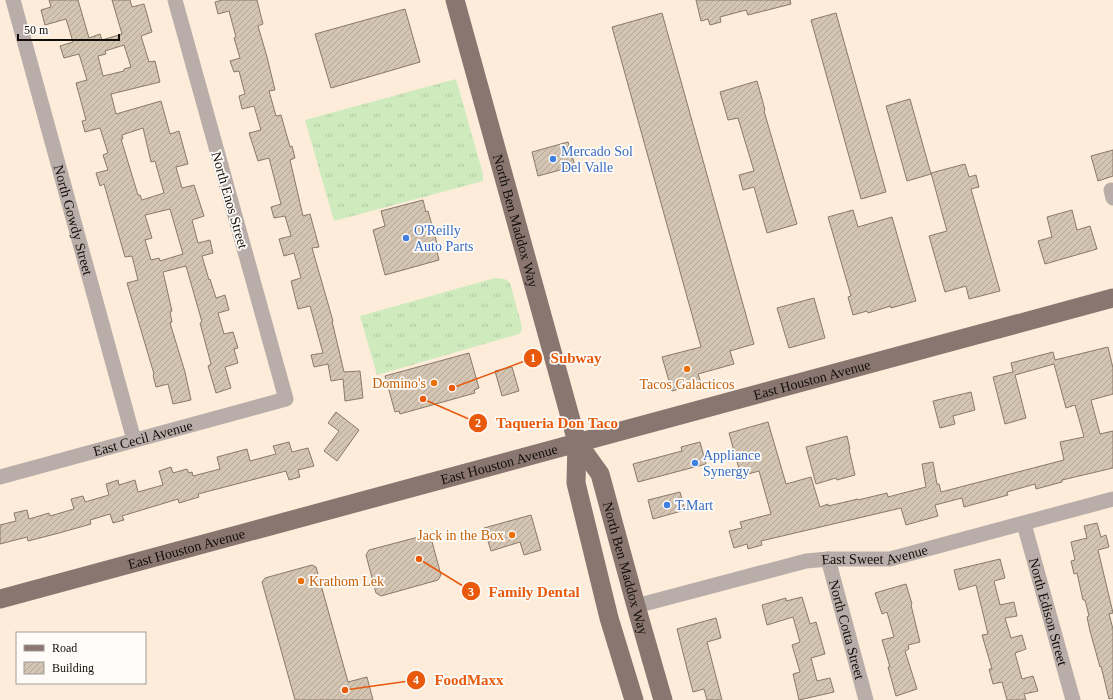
<svg xmlns="http://www.w3.org/2000/svg" width="1113" height="700" font-family="'Times New Roman',serif">
<style>
.grass{fill:url(#grass-tufts)}
.building{fill:url(#building-hatch);stroke:#887969;fill-rule:evenodd}
.lines{fill:none;stroke-linecap:round;stroke-linejoin:round}
.minor{stroke:#b8ada9;stroke-width:15}
.major{stroke:#897670;stroke-width:19}
.shop-dot{fill:#3f7fe0;stroke:#fffbf8;stroke-width:1.5}
.food-dot{fill:#e8710a;stroke:#fffbf8;stroke-width:1.5}
.labels{text-anchor:middle;stroke-width:3.5;stroke-linejoin:round;paint-order:stroke}
.shop-label{font-size:14px;fill:#366cbe;stroke:#fffbf8;text-anchor:start}
.street-label{font-size:14px;fill:#120d07;stroke:#fffbf8}
.food-label{font-size:14px;fill:#c56008;stroke:#fffbf8;text-anchor:end}
.leader{fill:none;stroke:#e8590c;stroke-width:1.5}
.callout-dot{fill:#e8590c;stroke:#fffbf8;stroke-width:1.5}
.mark-label{font-size:12px;text-anchor:middle;font-weight:bold;fill:#fff}
.callout-label{font-size:15px;text-anchor:middle;font-weight:bold;fill:#e8590c;stroke:#fffbf8;stroke-width:3.5;stroke-linejoin:round;paint-order:stroke}
</style>
<defs>
<pattern id="grass-tufts" width="24" height="20" patternUnits="userSpaceOnUse"><rect width="24" height="20" fill="#cfebbe"/><path d="M3 7l-1-3M5 7V3M7 7l1-3M15 17l-1-3M17 17v-4M19 17l1-3" fill="none" stroke="#b1c8a2"/></pattern>
<pattern id="building-hatch" width="6" height="6" patternUnits="userSpaceOnUse"><rect width="6" height="6" fill="#d4c4b2"/><path d="M-1 1l2-2M0 6l6-6M5 7l2-2" fill="none" stroke="#b5a798"/></pattern>
</defs>
<rect width="100%" height="100%" fill="#fcecd9"/>
<path class="grass" d="M456,79L483,174V181L334,221L305,120Z
M495,278L505,279L510,283L521,323L522,330L519,334L377,375L360,316Z"/>
<path class="building" d="M49,0H78L89,38L100,34L102,40L122,34L112,0H130L132,7L144,4L152,32L141,36L149,62L155,61L160,82L111,94L116,114L161,101L170,134L179,131L188,164L176,167L182,188L194,185L204,216L192,220L198,243L210,240L213,253L202,256L209,280L210,279L216,298L225,295L229,310L218,313L224,334L233,332L238,348L234,349L238,363L225,367L231,388L216,393L208,366L211,364L200,323L202,322L186,266L163,272L172,311L170,312L172,322L170,323L185,372L191,400L173,404L168,384L156,387L153,375L154,374L127,283L138,280L132,256L125,257L104,184L100,186L96,173L108,170L103,155L108,153L100,128L85,132L82,121L86,120L76,83L87,80L79,54L64,58L60,46L73,42L66,19L45,25L41,10L51,7ZM124,45L131,67L124,69V71L103,76L98,56L106,54L105,51ZM143,128L151,162L155,161L164,193L142,200L140,195H138L121,139H123L122,135ZM170,209L183,254L160,261L159,258L151,260L145,240L152,238L145,215Z
M222,0H257L263,24L258,26L267,57L275,90L269,91L276,116L281,115L290,147L292,146L295,158L290,160L303,216L310,214L319,247L312,248L333,321H332L344,372L360,371L363,398L345,401L343,379L331,381L328,364L314,367L311,355L323,353L310,306L298,309L291,281L301,278L294,253L284,256L279,239L291,236L285,216L274,218L271,207L281,204L269,158L258,161L249,133L261,130L254,106L242,109L239,96L245,94L239,71L234,72L230,61L240,58L234,38L236,37L229,11L218,14L215,2Z
M696,0H790L791,4L748,15L746,10L720,17L721,22L710,25L708,19L701,21Z
M405,9L420,62L331,88L315,34Z
M662,13L754,344L730,351L734,364L698,374L701,383L672,391L662,357L701,347L612,27Z
M836,13L886,192L861,199L811,20Z
M757,81L765,110L764,111L797,224L767,233L754,187L743,190L739,175L754,171L738,118L728,120L720,92Z
M910,99L931,174L907,181L886,106Z
M568,142L575,166L538,176L532,152Z
M1113,150V176L1098,181L1091,156Z
M965,164L969,177L976,175L979,187L971,189L1000,291L969,299L966,286L945,292L929,236L947,231L931,173Z
M423,200L426,212L428,211L438,247H436L439,260L385,275L373,230L385,226L381,211Z
M853,210L858,227L892,217L916,301L891,308V306L868,313L867,311L853,315L848,297L851,296L828,217Z
M1072,210L1077,230L1090,226L1097,249L1045,264L1038,241L1052,237L1047,217Z
M814,298L825,338L789,348L777,308Z
M1108,347L1113,368V394L1091,400L1100,434L1113,431V468L1062,480V482L1036,489L1035,484L1007,492L1008,495L964,507L962,498L935,505L938,516L906,525L901,508L761,541L762,545L748,549L747,544L734,548L729,531L742,528L740,522L771,514L759,471L741,476L729,433L768,422L786,484L811,477L820,507L828,504V506L858,499V500L887,493L888,497L926,487L922,464L933,462L937,484H939L941,492L1064,460L1060,442L1084,437L1075,405L1066,408L1054,364L1015,375L1026,418L1005,424L993,377L1013,372L1011,363L1053,352L1055,360Z
M469,353L479,388L474,390L475,393L400,414L399,411L395,412L385,376Z
M512,367L519,391L502,396L495,371Z
M971,392L975,410L953,416L955,424L940,428L933,401Z
M336,412L359,430L337,461L324,451L339,431L328,423Z
M847,436L850,449H849L855,475L837,480L836,478L816,484L806,447Z
M289,442L292,452L308,448L314,466L298,470L300,477L289,480L286,471L198,494L199,497L179,503L178,499L122,516L124,520L113,523L110,514L90,520L91,524L59,533L28,541L27,537L0,544V525L16,521L14,513L27,510L29,519L49,513L50,516L74,509L71,499L83,496L85,502L109,495L106,484L118,480L119,485L135,480L138,492L163,485L159,471L171,467L173,473L187,469L189,473L192,472L193,476L220,469L217,457L247,449L250,461L276,454L273,446Z
M700,442L706,464L638,482L633,464L682,451L681,447Z
M680,492L685,510L653,519L648,500Z
M531,515L541,550L524,555L520,542L491,551L484,528Z
M1097,523L1101,537L1106,535L1109,547L1098,550L1113,613L1109,614L1113,629V698L1109,699L1101,666L1100,667L1090,631L1087,617L1089,616L1085,600H1083L1077,573L1074,574L1071,561L1075,560L1071,542L1087,538L1084,526Z
M426,535L431,538L441,575L438,580L381,596L376,593L366,555L369,550Z
M1000,559L1005,578L994,581L1000,605L1014,602L1017,616L1005,618L1011,638L1022,635L1026,649L1015,653L1022,679L1033,676L1038,691L1024,694L1026,700H1007L1002,682L993,684L989,669H992L982,635L988,634L976,585L959,590L954,570Z
M312,565L316,567L348,682L367,677L373,700H295L262,582L265,578Z
M906,584L912,604L911,605L920,642L908,645L909,649L905,651L917,689L896,696L888,667H890L882,640L894,637L887,612L882,614L875,593Z
M802,597L810,624L816,622L825,654L811,658L817,681L830,678L834,692L799,700L793,674L800,672L792,645L800,642L793,617L767,625L762,605L786,598V601Z
M716,618L721,638L707,642L722,700H707L704,689L693,692L677,629Z"/>
<g class="lines">
<g class="minor">
<path id="s1" d="M13,0L134,440"/>
<path d="M1111,190L1113,198"/>
<path id="s2" d="M0,477L286,399L175,0"/>
<path id="s3" d="M1024,524L1073,700"/>
<path id="s4" d="M828,559L866,700"/>
<path id="s5" d="M636,606L806,561L828,559H890L1113,499"/>
</g>
<g class="major">
<path id="s6" d="M455,0L577,442L576,483L609,618L634,700"/>
<path id="s7" d="M577,442L600,474L636,606L663,700"/>
<path id="s8" d="M0,599L1113,298"/>
</g>
</g>
<g class="shop-dot">
<circle cx="553" cy="159" r="4"/>
<circle cx="406" cy="238" r="4"/>
<circle cx="695" cy="463" r="4"/>
<circle cx="667" cy="505" r="4"/>
</g>
<g class="food-dot">
<circle cx="687" cy="369" r="4"/>
<circle cx="434" cy="383" r="4"/>
<circle cx="512" cy="535" r="4"/>
<circle cx="301" cy="581" r="4"/>
</g>
<g class="labels">
<g class="shop-label">
<text x="561" y="156">Mercado Sol<tspan x="561" dy="16">Del Valle</tspan></text>
<text x="414" y="235">O'Reilly<tspan x="414" dy="16">Auto Parts</tspan></text>
<text x="703" y="460">Appliance<tspan x="703" dy="16">Synergy</tspan></text>
<text x="675" y="510">T.Mart</text>
</g>
<g class="street-label">
<text transform="translate(230 200) rotate(74)" y="5">North Enos Street</text>
<text dy="5" stroke="none"><textPath href="#s1" startOffset="228">North Gowdy Street</textPath></text>
<text dy="5" stroke="none"><textPath href="#s6" startOffset="229">North Ben Maddox Way</textPath></text>
<text dy="5" stroke="none"><textPath href="#s8" startOffset="841">East Houston Avenue</textPath></text>
<text dy="5" stroke="none"><textPath href="#s2" startOffset="148">East Cecil Avenue</textPath></text>
<text dy="5" stroke="none"><textPath href="#s8" startOffset="517">East Houston Avenue</textPath></text>
<text dy="5" stroke="none"><textPath href="#s8" startOffset="193">East Houston Avenue</textPath></text>
<text dy="5" stroke="none"><textPath href="#s5" startOffset="245">East Sweet Avenue</textPath></text>
<text dy="5" stroke="none"><textPath href="#s7" startOffset="137">North Ben Maddox Way</textPath></text>
<text dy="5" stroke="none"><textPath href="#s3" startOffset="91">North Edison Street</textPath></text>
<text dy="5" stroke="none"><textPath href="#s4" startOffset="73">North Cotta Street</textPath></text>
</g>
<g class="food-label">
<text x="426" y="388">Domino's</text>
<text x="687" y="389" text-anchor="middle">Tacos Galacticos</text>
<text x="504" y="540">Jack in the Box</text>
<text x="309" y="586" text-anchor="start">Krathom Lek</text>
</g>
</g>
<path class="leader" d="M452 388L533 358M423 399L478 423M419 559L471 591M345 690L416 680"/>
<g class="callout-dot">
<circle cx="452" cy="388" r="4"/>
<circle cx="423" cy="399" r="4"/>
<circle cx="419" cy="559" r="4"/>
<circle cx="345" cy="690" r="4"/>
<circle cx="533" cy="358" r="10"/>
<circle cx="478" cy="423" r="10"/>
<circle cx="471" cy="591" r="10"/>
<circle cx="416" cy="680" r="10"/>
</g>
<g class="mark-label">
<text x="533" y="362">1</text>
<text x="478" y="427">2</text>
<text x="471" y="596">3</text>
<text x="416" y="684">4</text>
</g>
<g class="callout-label">
<text x="576" y="363">Subway</text>
<text x="557" y="428">Taqueria Don Taco</text>
<text x="534" y="597">Family Dental</text>
<text x="469" y="685">FoodMaxx</text>
</g>
<rect x="16" y="632" width="130" height="52" fill="#fffbf8" stroke="#a09c98"/>
<rect x="24" y="645" width="20" height="6" fill="#897670" stroke="#a09c98"/>
<text x="52" y="652" font-size="12" fill="#120d07">Road</text>
<rect x="24" y="662" width="20" height="12" fill="url(#building-hatch)" stroke="#a09c98"/>
<text x="52" y="672" font-size="12" fill="#120d07">Building</text>
<path d="M18 34v6h101v-6" fill="none" stroke="#120d07" stroke-width="2"/>
<text x="24" y="34" font-size="12" fill="#120d07" stroke="#fffbf8" stroke-width="3" paint-order="stroke">50 m</text>
</svg>
